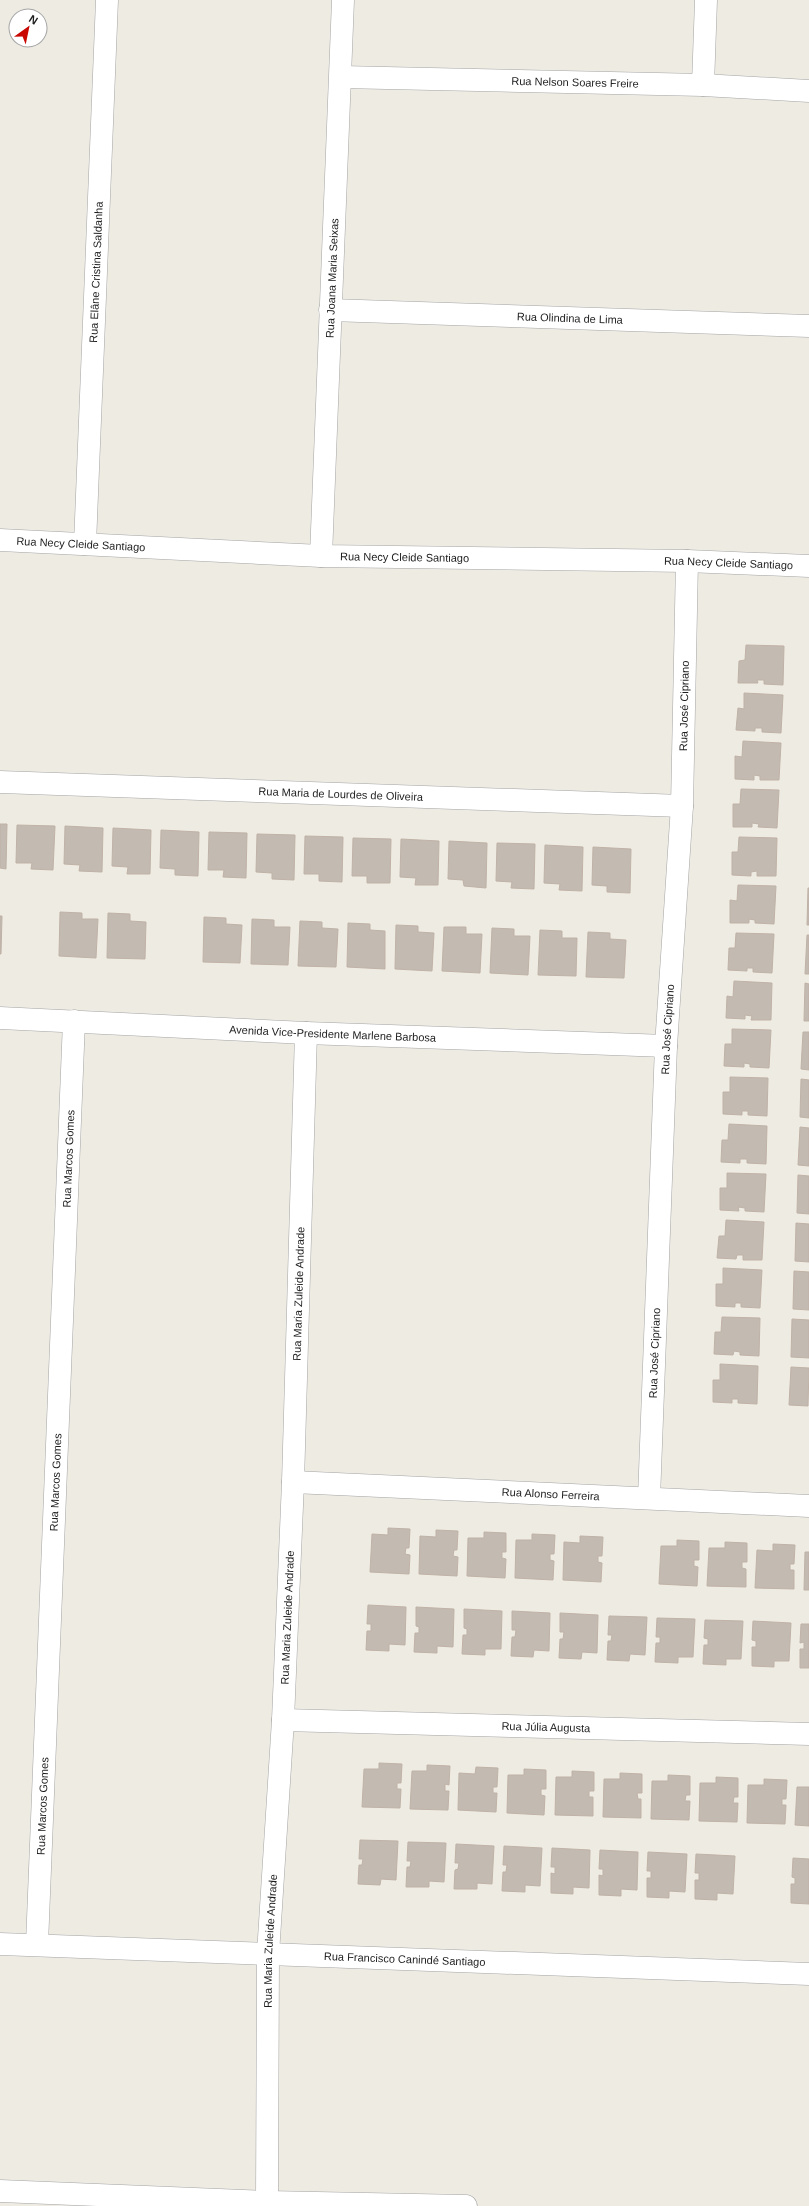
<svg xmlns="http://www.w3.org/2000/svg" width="809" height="2206" font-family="Helvetica,sans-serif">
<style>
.building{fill:#c3bab2;stroke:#c0b2a6}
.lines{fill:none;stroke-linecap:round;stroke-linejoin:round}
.street-casing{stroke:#a4a4a4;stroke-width:23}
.street{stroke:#fff;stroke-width:22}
.labels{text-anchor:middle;stroke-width:3;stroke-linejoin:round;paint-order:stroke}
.street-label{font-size:11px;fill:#1d1d1d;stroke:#fff}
</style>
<rect width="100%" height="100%" fill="#eeebe3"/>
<path class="building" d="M746,645L784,646L783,685L764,684V680H757L758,683H738L739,661L745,660Z
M744,693L783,695L781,733L762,732V728H755V731L736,730L738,708L744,709Z
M743,741L781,743L779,780H760V776L754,775V780L735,779V756L742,757Z
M741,789L779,790L777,828L758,827L759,824L752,823V827H733V804H740Z
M0,824H7L6,869L0,868Z
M17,825L55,826L53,870L31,869L32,863H16Z
M65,826L103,828L102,872L79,871L80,865L64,864Z
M113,828L151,830L150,874H127L128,867L112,866Z
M161,830L199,832L198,876L175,875V869L160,868Z
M209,832L247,833L246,878L223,877L224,870H208Z
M257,834L295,835L294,880L272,879V873L256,872Z
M305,836L343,837L342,882L319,881V874H304Z
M739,837L777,838L776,876H757V871L751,872V876L732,875V852H738Z
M353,838L391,839L390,883H367V876H352Z
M401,839L439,841L438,885H415L416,878L400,877Z
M449,841L487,843L486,888L464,886L463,880L448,879Z
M497,843L535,844L534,889L511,888L512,882L496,881Z
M545,845L583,847L582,891L559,890L560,884L544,883Z
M593,847L631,849L630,893L607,892V886L592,885Z
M738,885L776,886L774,924L755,923V920L749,919V923H730V900L737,901Z
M808,888H809V925H807Z
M60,912L82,913V919H98L96,958L59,956Z
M108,913L130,914V921L146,922L145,959L107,958Z
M0,916H2L1,954H0Z
M204,917L226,918V924L242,925L240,963L203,962Z
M252,919L274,920V927H290L288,965L251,964Z
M300,921L322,922V928L338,929L336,967L298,966Z
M348,923L370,924V930L385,931V969L347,967Z
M396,925L418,926V932L434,933L432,971L395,969Z
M444,927H466V934H482L480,973L442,971Z
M492,928L514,929V936H530L528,975L490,973Z
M540,930L562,931V938H577L576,976L538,975Z
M588,932L610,933V939L626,940L624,978L586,977Z
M736,933L774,934L772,973L753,972V968H747V971L728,970L729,948H735Z
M807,935H809V974H805Z
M734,981L772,983L771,1020H751L752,1016L745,1015V1019L726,1018L727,996L733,997Z
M805,983L809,984V1021H804Z
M732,1029L771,1030L769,1068L750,1067V1064L744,1063V1067L724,1066L725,1044H732Z
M803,1032H809V1070L801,1069Z
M730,1077L768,1078L767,1116L748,1115V1111H742V1115L723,1114V1092H730Z
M801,1079L809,1080V1118L800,1117Z
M729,1124L767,1126L766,1164L747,1163V1159H740V1163L721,1162L722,1140H728Z
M800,1127L809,1128V1166L798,1165Z
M727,1173L766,1174L764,1212L745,1211V1208L738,1207L739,1211L720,1210V1188H727Z
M798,1175L809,1176V1214L797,1213Z
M726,1220L764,1222L762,1260H743V1255H737L736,1259L717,1258L719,1236H725Z
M796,1223L809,1224V1262L795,1261Z
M723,1268L762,1270L760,1308L741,1307V1303H735V1307L716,1306V1284H723Z
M794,1271L809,1272V1310L793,1309Z
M722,1317L760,1318L759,1356L740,1355V1352L734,1351L733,1355L714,1354L715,1332H721Z
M792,1319L809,1320V1358L791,1357Z
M720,1364L758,1366L757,1404L738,1403V1399H732V1403L713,1402V1380H720Z
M791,1367L809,1368L808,1406L789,1405Z
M388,1528L410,1529L409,1548H406L405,1554L410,1555L409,1574L370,1572L372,1534L388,1535Z
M436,1530L458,1531L457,1550H454L453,1556L458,1557L457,1576L419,1574L420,1536L436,1537Z
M484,1532L506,1533V1552H502V1558L506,1559L505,1578L467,1576L468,1538H484Z
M532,1534L555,1535L554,1554H550V1560L554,1561L553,1580L515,1578L516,1540H532Z
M580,1536L603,1537L602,1556H598V1562L602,1563L601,1582L563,1580L564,1542L580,1543Z
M677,1540L699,1541V1560H694V1566L698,1567L697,1586L659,1584L661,1546H677Z
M725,1542L747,1543V1562H742V1568L746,1569V1587L707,1586L709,1548H725Z
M773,1544L795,1545L794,1564H790V1570H794V1589L755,1588L757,1550L773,1551Z
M805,1552H809V1590H804Z
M368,1605L406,1607L405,1645L389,1644V1651L366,1650L367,1631H371V1624H367Z
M416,1607L454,1609L453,1647L437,1646V1653L414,1652L415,1633H419V1627L416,1626Z
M464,1609L502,1611L501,1649H485V1655L462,1654L463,1635H467V1629L464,1628Z
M512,1611L550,1613L549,1651L534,1650L533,1657L511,1656L512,1637H515L516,1630H512Z
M560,1613L598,1615L597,1653L582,1652L581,1659L559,1658L560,1639H563L564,1632H560Z
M609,1616L647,1617L645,1655L630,1654L629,1661L607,1660L608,1641H611L612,1635H608Z
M657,1618L695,1619L693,1657H678V1663L655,1662L656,1643H660V1637H656Z
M705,1620L743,1621L741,1659H726V1665L703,1664L704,1645H708V1639L704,1638Z
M753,1621L791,1623L789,1661H774V1667L752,1666V1647H756V1641L752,1640Z
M801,1624H809V1668H800V1649H804V1642L800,1643Z
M379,1763L402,1764L401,1783H397V1789H401L400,1808L362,1807L364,1769H379Z
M427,1765L450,1766L449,1785L445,1784V1791H449L448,1810L410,1809L412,1771H427Z
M476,1767L498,1768L497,1787H493V1793H497L496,1812L458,1810L459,1773L475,1774Z
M524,1769L546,1770V1789H541V1795L545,1796L544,1815L507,1813L508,1775H524Z
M572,1771L594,1772V1791H589V1797H593V1816L555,1815L556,1777H572Z
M620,1773L642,1774V1793H637L638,1799H641V1818L603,1817L604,1779H620Z
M668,1775L690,1776V1795H686L685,1801H690L689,1820L651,1819L652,1781H668Z
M716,1777L738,1778V1797H734L733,1803H738L737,1822L699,1821L700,1783H716Z
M764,1779L787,1780L786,1799H782V1805H786L785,1824L747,1823L748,1785H764Z
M797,1787H809V1826L795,1825Z
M360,1840L398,1841L396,1880L381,1879L380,1885L358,1884L359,1865H362L363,1859H359Z
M408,1842L446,1843L444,1882L429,1881V1887H406L407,1867H410L411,1861H407Z
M456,1844L494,1846L492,1884L477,1883V1889H454L455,1870L458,1869L459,1863H455Z
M504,1846L542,1848L540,1886L525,1885V1892L502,1891L503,1872H506L507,1865H503Z
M552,1848L590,1850L589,1888L573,1887V1894L551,1893V1873L555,1874V1867H551Z
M600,1850L638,1852L637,1890L621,1889V1896L599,1895V1875L603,1876V1869H599Z
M648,1852L687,1854L685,1892L669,1891V1898L647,1897V1878H651V1871H647Z
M696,1854L735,1856L733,1894L717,1893V1900L695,1899V1880H699V1873H695Z
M793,1858L809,1859V1904L791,1903V1884H795V1878L792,1877Z"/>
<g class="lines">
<g class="street-casing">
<g id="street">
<path id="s1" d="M341,77L703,85L809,91"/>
<path d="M703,85L706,0"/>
<path id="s2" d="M330,310L809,326"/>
<path id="s3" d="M0,540L321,556L687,561L809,566"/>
<path id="s4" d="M85,544L107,0"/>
<path id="s5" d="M321,556L343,0"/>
<path id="s6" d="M0,782L682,806"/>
<path id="s7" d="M0,1018L306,1033L666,1046"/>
<path id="s8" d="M293,1482L809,1506"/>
<path id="s9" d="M649,1498L666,1046L682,806L687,561"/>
<path id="s10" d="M283,1720L809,1734"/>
<path id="s11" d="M0,1944L809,1974"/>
<path id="s12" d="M37,1944L74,1021"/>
<path d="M0,2191L267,2202L466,2206"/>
<path id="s13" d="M267,2202L268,1954L283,1720L293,1482L306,1033"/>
</g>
</g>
<use href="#street" class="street"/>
</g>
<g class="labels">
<g class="street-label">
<text dy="4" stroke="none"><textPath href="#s1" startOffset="234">Rua Nelson Soares Freire</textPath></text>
<text dy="4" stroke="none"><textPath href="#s4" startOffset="272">Rua Elâne Cristina Saldanha</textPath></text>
<text dy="4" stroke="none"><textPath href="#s5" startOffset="278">Rua Joana Maria Seixas</textPath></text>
<text dy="4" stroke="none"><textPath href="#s2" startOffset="240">Rua Olindina de Lima</textPath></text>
<text dy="4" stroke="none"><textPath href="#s3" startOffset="81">Rua Necy Cleide Santiago</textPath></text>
<text dy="4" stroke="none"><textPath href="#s3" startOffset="405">Rua Necy Cleide Santiago</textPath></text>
<text dy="4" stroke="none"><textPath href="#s3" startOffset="729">Rua Necy Cleide Santiago</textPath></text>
<text dy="4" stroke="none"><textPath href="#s9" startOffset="793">Rua José Cipriano</textPath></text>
<text dy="4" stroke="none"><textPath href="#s6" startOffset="341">Rua Maria de Lourdes de Oliveira</textPath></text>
<text dy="4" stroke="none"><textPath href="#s9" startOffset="469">Rua José Cipriano</textPath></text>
<text dy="4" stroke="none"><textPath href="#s7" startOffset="333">Avenida Vice-Presidente Marlene Barbosa</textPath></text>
<text dy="4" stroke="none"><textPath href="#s12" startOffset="786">Rua Marcos Gomes</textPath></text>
<text dy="4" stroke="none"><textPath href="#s13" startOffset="909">Rua Maria Zuleide Andrade</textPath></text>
<text dy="4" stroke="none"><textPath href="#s9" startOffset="145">Rua José Cipriano</textPath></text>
<text dy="4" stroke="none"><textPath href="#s12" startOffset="462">Rua Marcos Gomes</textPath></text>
<text dy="4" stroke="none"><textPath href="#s8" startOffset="258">Rua Alonso Ferreira</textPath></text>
<text dy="4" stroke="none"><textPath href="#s13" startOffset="585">Rua Maria Zuleide Andrade</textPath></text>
<text dy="4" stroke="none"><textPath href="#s10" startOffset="263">Rua Júlia Augusta</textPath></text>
<text dy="4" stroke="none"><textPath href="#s12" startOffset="138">Rua Marcos Gomes</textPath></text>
<text dy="4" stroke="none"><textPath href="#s13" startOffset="261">Rua Maria Zuleide Andrade</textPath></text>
<text dy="4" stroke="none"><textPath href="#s11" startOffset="405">Rua Francisco Canindé Santiago</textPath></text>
</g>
</g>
<g transform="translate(28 28) rotate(33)"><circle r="19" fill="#ffffff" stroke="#a5a5a5"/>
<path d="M0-3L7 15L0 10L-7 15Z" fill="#c90802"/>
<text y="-6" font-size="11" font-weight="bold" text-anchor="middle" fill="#1d1d1d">N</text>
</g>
</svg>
